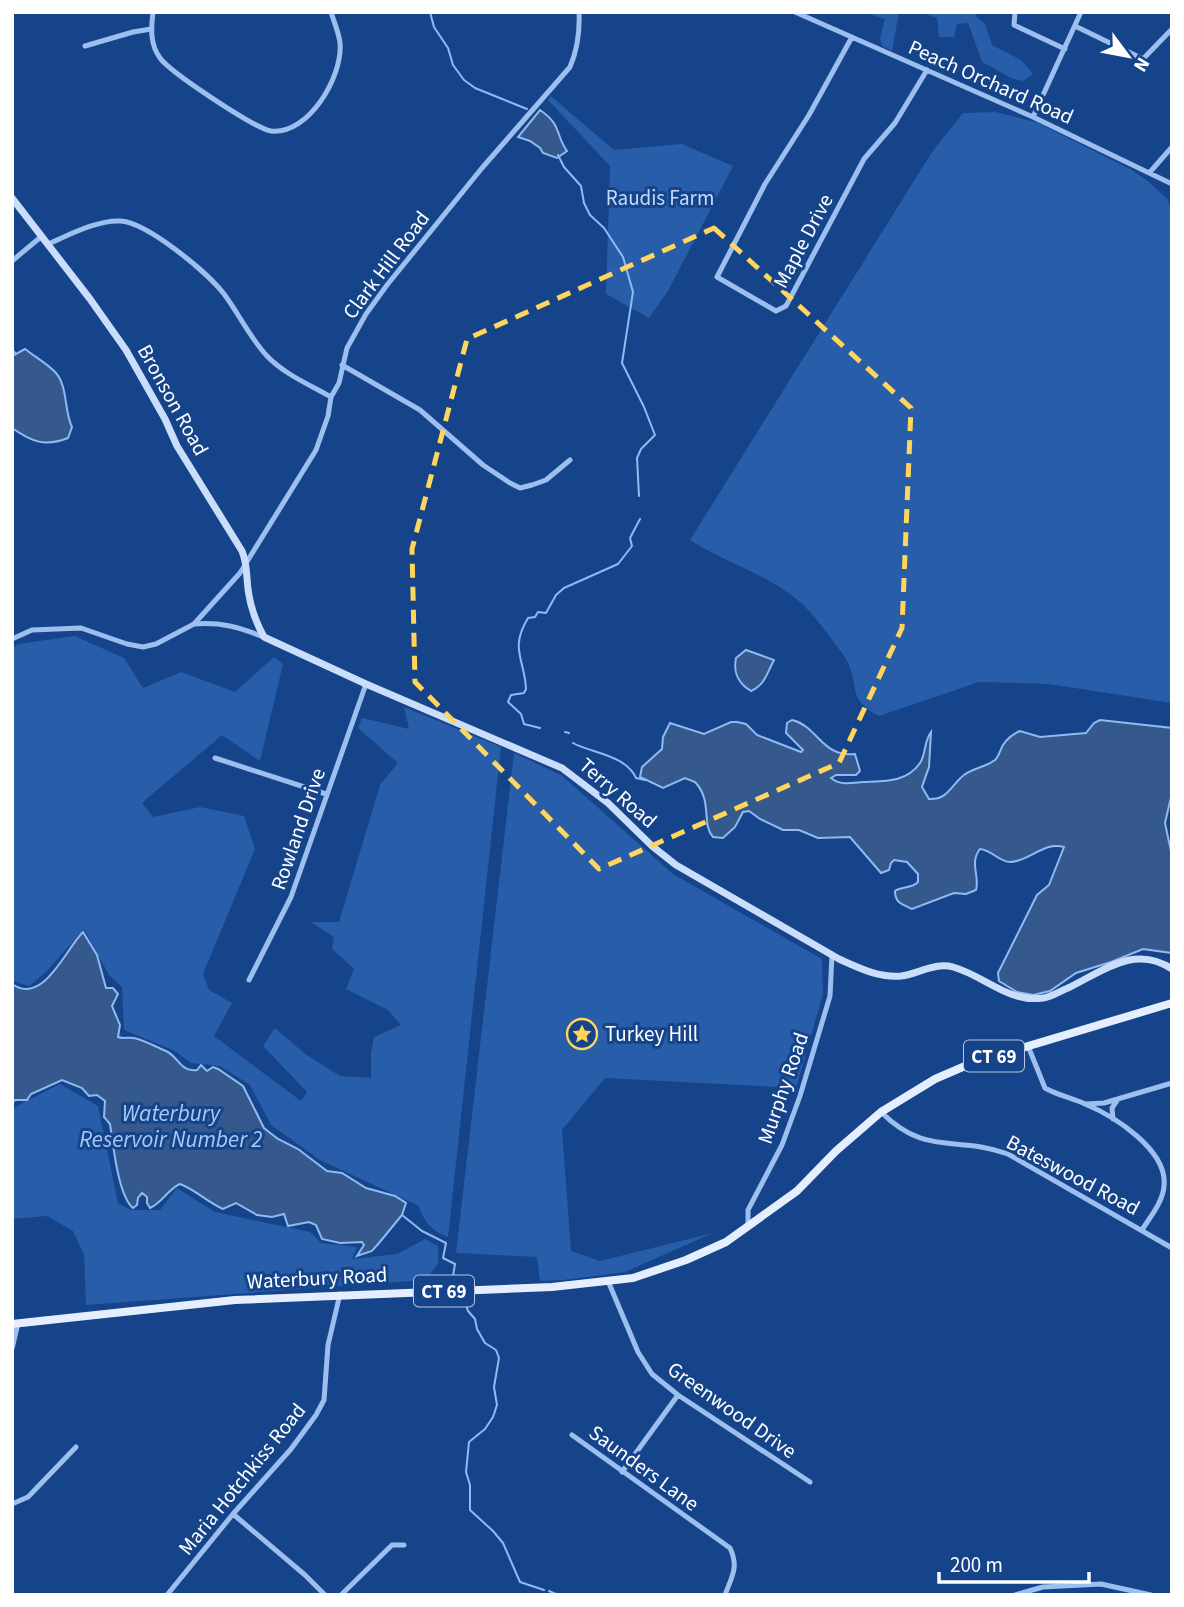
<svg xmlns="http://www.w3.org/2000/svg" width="1184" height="1607" font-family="'Source Sans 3',sans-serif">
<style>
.green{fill:#275da9}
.water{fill:#35598c;stroke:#8fbaf2;stroke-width:2}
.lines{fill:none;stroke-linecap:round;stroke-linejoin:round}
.stream{stroke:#8fbaf2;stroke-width:2}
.street{stroke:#9dbfef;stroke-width:5}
.secondary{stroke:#cadefb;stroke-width:7}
.primary{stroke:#e5eeff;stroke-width:8}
.marked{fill:none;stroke:#ffd55b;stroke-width:5;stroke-dasharray:14 9;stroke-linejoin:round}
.labels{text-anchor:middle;stroke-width:6;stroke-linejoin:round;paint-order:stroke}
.shield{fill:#15448a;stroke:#b9c7dc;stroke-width:2}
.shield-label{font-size:19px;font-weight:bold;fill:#fff}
.street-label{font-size:21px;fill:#fff;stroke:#15448a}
.park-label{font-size:21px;fill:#c3dafb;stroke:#15448a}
.poi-label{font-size:21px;fill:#fff;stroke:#15448a;text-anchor:start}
.water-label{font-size:23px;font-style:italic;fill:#a8c9f7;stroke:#15448a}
</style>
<rect width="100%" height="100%" fill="#15448a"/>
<path class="green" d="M863,12H899L892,51L882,46L880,38L885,19Z
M919,12H976V16L985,24L992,45L1021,60L1033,74L1023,81L1011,78L982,62L968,23L957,24L954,37H939L937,18Z
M551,96L614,150L682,144L733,166L668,291L649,318L606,294L610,166L548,100Z
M996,112L1038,123L1130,169L1148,181L1168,200L1172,211V703L1049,684L979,682L879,716C847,699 860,690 848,663C845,656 838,648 833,641C823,628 814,615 802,604C771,575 725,563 690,540L932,152L963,113Z
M75,636L124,658L143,688L181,672L235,692L274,657L283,664L260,761L222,735L142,803L153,817L200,807L244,816L255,849L203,974L209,990L232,1003L214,1036L301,1101L307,1092L263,1046L275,1028L305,1054L340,1076L371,1078V1054L374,1037L401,1025L388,1010L346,989L354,969L332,949L334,937L311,922H339L380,785L398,763L358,728L362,718L409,729L404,707L501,747L448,1237C434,1233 422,1220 419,1206L320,1160L271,1125L250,1085L220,1066L191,1063L175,1051L124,1030L122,987L109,975L84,929L47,971L29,986L13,981L12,648L18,644Z
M514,753L561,775L673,874L822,959L823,994L796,1088L605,1078L562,1130L571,1251L600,1261L713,1233L625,1272L563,1280L540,1281L537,1257L456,1253Z
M60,1084L98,1106L118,1203L131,1210H160L177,1188L215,1212L310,1232L321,1243L357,1247L352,1259L397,1254L425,1239L438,1246V1264L425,1280L86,1305L84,1255L73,1231L47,1216L12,1219V1114L15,1107Z"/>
<path class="water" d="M540,110C562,125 555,134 567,151L557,158L543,153L540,148L530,141L518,137Z
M25,349C35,357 48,364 56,373C68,387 64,411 72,427L68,438C45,447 32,442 12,428V356Z
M746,650L774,660C767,673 765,685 751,691C738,683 733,673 736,658Z
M792,720C818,726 822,758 855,754L860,771L856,775H836L831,778C841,786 852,783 863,782C884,781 906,783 920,763C926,754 924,741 931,732L929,767L922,787L929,799C948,800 951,785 964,775C973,768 986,767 995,760C999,756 1000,750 1003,745C1007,739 1013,734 1020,731L1040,737L1086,733L1094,723L1100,720L1172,728V793L1165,823L1172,856V953L1143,949L1111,962L1076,973L1050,991L1033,995L1017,992L999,981L998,973L1037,895L1049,885L1064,847C1044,841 1029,862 1010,862C999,862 992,850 980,849C969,863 980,876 976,890L966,894L954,893L912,909C902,904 895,903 895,891C902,886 911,889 918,882V874L907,862L894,860L891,863L889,870L881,873L850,837L818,838L799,830H783L760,819L749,811L743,812L735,827L723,838L713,837C701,824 713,801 695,782L685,778L663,788L640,777L642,767L662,749L663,737L670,723L704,734L731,722H737L746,724L757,735L801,752L803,750L786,733L787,723Z
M83,932L97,955L106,988H113L118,994L112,1006L120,1025L118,1037C123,1039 128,1037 134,1038C144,1040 156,1047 166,1051C179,1057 180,1072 197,1070L201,1065L207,1071L213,1067L218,1069L243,1086L264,1128L278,1139L298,1149L327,1171L342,1173L366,1188L395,1196L406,1203L402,1215L379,1243L372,1251L357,1256L364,1245L362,1242L340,1243L322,1239L316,1225L309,1222L288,1226L284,1214L272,1217L257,1215L236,1203L223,1209C207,1202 196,1190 180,1184C168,1189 163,1202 150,1208L147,1203V1197L142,1193L138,1198L137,1205L133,1208C118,1196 113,1143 110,1124L104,1117L105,1101L97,1095L89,1096L82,1088L62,1080L31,1094L27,1100H15L12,1104V984C43,1006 65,950 83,932Z"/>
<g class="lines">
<path class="stream" d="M430,12L434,27L448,48L453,65L464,80L475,88L527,109
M558,155L564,167L581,186L584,203L590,215L604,228L623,257L633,292L622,363L644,407L655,435L641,449L637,458L639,496
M12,349L16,354
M540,728L524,724L521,714L508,702L511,695L524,693L526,689C525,660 509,649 528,618L535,617L538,612L546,613L556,595L564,588L618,564L632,546L630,538L640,519
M565,732L569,733
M573,743C591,753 626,755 636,778L645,780
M402,1215L422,1231L446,1243L443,1258L455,1264L453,1276L459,1282
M464,1299L468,1311L475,1319L477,1329L485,1343L496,1350L499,1358L494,1387L497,1405L493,1417L485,1429L469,1442L466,1472L470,1485V1510L493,1531L503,1543L520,1582L544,1590
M549,1591L558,1595"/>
<path class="street" d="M153,12C151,29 150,44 160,58C170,72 254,128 271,131C309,135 343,76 340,43C339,33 334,22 331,12
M795,12L1033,117L1172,184
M1015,12L1014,25L1065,49
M1075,26L1143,59L1172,29
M852,37L809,115L765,184L717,277L776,311L786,306L864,159L895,123L927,70
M85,46L133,32L151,29
M1033,117L1081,12
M1150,172L1172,147
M48,244C69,235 97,220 120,221C147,222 208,273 224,294C239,314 250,338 267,356C284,374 310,385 331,397
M12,261L42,236
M342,365L420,410L483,465L510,483L520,488L532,485L546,480L570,460
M194,624C222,622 238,627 264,637
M12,639L32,630L81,628L127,644L143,647L156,644L194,624L240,573L316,450L328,416L331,397L339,383L347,348L366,314L387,285L482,168L570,67C578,48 580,32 579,12
M215,758L326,794
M249,980L291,897L366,684
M1028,1046L1045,1088C1057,1095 1072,1098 1085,1104C1114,1116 1168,1150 1164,1186C1163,1202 1150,1217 1142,1230
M1086,1104L1104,1103L1172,1083
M881,1112C926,1157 956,1135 1008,1154L1172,1248
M1113,1119L1112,1108L1118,1099
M748,1226V1210L782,1145L800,1096L830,996L832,955
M608,1281L638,1352L652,1374L678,1395L810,1482
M12,1349L18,1323
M572,1435L730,1548C739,1567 732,1576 725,1595
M622,1472L678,1395
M12,1504L28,1497L76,1447
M233,1514L305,1575L325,1595
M167,1595L233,1514L291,1449L316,1415L324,1400L328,1345L340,1294
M341,1595L392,1545H404
M1015,1595L1043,1587L1101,1584L1151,1595"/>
<path class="secondary" d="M12,198L90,299L126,350L165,419L177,446L242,551C246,561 246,567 247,578C248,599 254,619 264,637L366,684L562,768L608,803L652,846L676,865L839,959C859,968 879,978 901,976C918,974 935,962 953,967C985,976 1008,1003 1043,998C1052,997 1060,991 1068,988C1103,971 1135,944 1172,969"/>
<path class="primary" d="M12,1324L235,1300L552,1287L633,1278L686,1260L726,1242L797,1191L836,1151L881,1112L935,1079L972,1063L1172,1003"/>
</g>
<path class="marked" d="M714,228L911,408L902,628L839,763L599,869L415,682L412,549L467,339Z"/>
<defs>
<g id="sight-ring" transform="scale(1.575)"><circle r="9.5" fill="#15448a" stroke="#ffd55b" stroke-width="1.5"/><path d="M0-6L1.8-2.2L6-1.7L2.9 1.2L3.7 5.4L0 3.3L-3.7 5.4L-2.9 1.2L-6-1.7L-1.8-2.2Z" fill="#ffd55b"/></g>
</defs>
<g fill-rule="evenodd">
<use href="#sight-ring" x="582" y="1034"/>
</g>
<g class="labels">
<g class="shield">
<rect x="964" y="1040.5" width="60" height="31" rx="5"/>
<rect x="414" y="1275.5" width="60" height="31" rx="5"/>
</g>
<g class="shield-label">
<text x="994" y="1063">CT 69</text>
<text x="444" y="1298">CT 69</text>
</g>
<g class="street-label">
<text transform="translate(991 82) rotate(24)" y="7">Peach Orchard Road</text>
<text transform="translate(803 241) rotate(-62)" y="7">Maple Drive</text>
<text transform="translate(386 265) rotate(-53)" y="7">Clark Hill Road</text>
<text transform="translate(173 400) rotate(61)" y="7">Bronson Road</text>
<text transform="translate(618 793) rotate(41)" y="7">Terry Road</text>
<text transform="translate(298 829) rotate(-71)" y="7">Rowland Drive</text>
<text transform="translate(783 1088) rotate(-71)" y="7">Murphy Road</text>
<text transform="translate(1073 1175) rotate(28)" y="7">Bateswood Road</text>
<text transform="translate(317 1278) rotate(-3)" y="7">Waterbury Road</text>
<text transform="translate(732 1410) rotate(35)" y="7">Greenwood Drive</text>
<text transform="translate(644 1468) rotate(36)" y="7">Saunders Lane</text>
<text transform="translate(242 1479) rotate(-51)" y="7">Maria Hotchkiss Road</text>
</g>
<g class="park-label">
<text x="660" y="205">Raudis Farm</text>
</g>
<g class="poi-label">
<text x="605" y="1041">Turkey Hill</text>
</g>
<g class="water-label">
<text x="171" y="1121">Waterbury<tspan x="171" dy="26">Reservoir Number 2</tspan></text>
</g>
</g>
<rect width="1184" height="1607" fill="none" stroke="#ffffff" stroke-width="28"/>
<g transform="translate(1128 56) rotate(122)" stroke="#15448a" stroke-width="5" paint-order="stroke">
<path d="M0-5L12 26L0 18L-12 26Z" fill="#ffffff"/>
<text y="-10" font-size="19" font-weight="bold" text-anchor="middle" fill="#ffffff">N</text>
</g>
<path d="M939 1572v10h150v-10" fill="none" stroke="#ffffff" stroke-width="3.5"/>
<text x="950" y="1572" font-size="21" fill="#ffffff" stroke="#15448a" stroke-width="5" paint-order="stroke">200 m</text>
</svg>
